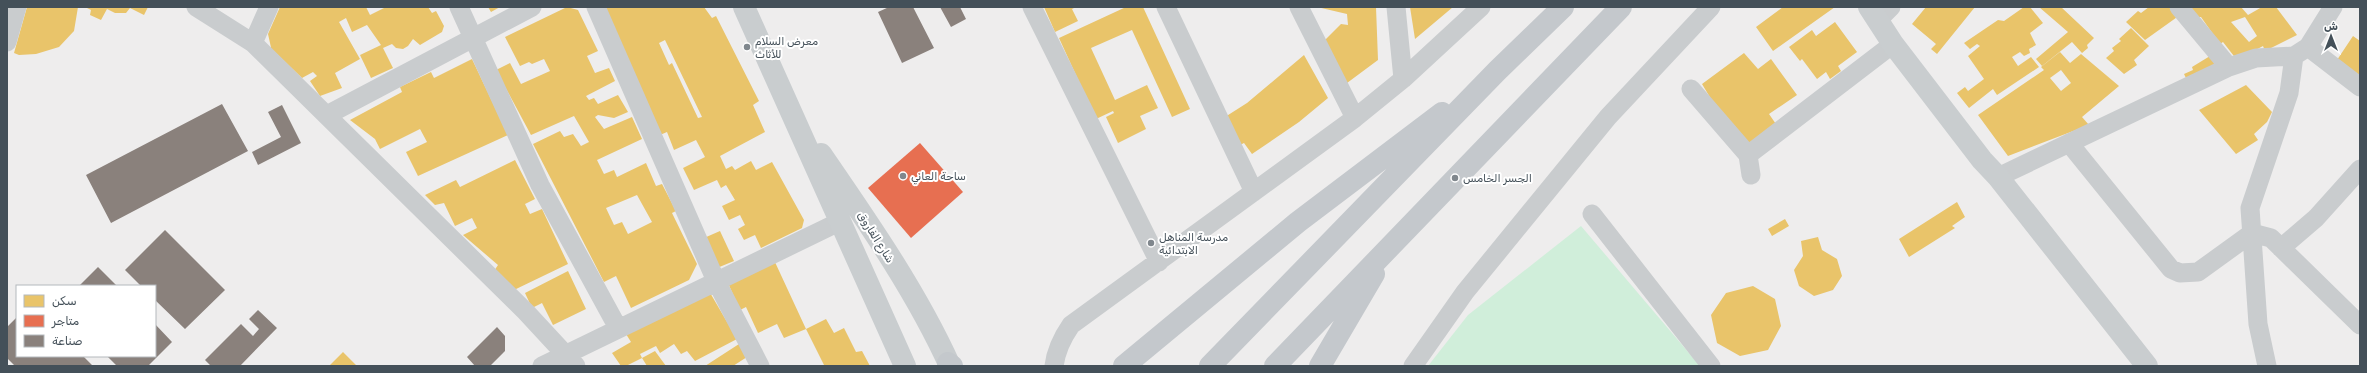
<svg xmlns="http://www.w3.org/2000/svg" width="2367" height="373" font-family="Rubik,Cairo,sans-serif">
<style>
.green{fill:#d0eeda}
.homes{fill:#e9c46a;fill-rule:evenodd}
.shops{fill:#e76f51}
.industry{fill:#8a817c}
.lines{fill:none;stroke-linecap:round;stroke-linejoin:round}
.street{stroke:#c9ccce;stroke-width:19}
.secondary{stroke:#c9cdcf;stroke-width:22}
.primary{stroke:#c4c8cc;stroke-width:22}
.poi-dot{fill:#80878d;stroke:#fff;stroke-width:1.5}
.labels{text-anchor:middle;stroke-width:4;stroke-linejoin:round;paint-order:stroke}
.poi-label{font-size:11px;fill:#445059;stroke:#fff;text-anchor:start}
.street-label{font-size:11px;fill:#445059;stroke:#fff}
</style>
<rect width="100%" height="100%" fill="#eeeded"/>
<path class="green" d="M1581,226L1700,366H1428L1468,315Z"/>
<path class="homes" d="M27,7H78L74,31L59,47L36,54L19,55L14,53Z
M85,7H148L144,15L130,8L126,13H115L107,9L101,20L90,15L91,10Z
M280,7H366L370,15L386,7H428L432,13L436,11L444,26L442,32L420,45L413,39L408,46L403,49L396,48L392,44L383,48L393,68L371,78L360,55L381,45L367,25L352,32L346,18L339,22L360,59L335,73L342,88L320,96L310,81L317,76L313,72L302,78L277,54L272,52L268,34Z
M488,7H500L491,12Z
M567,7L578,10L598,51L587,56L595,73L609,68L615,81L586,96L589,100L594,98L598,104L618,95L628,112L614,118L598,115L595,117L604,129L632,117L642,139L597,160L604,174L614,170L617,177L646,163L656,186L662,184L676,211L672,213L697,264L689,280L631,308L616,276L604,282L533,144L560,131L564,137L573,134L581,146L589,142L574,116L531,135L496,70L510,63L521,84L550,71L544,59L532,64L529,62L520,66L505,37ZM637,195L652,222L628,234L622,222L614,225L606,208Z
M601,7H704L712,18L716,16L759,101L753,105L765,132L720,156L726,169L732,166L735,170L751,161L756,170L772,162L804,220L802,228L761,248L755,235L744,240L738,229L745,225L740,215L729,220L722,206L735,200L726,185L721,188L717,180L694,190L683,168L705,157L696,140L674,150L667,132L660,135ZM665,40L702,117L698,118L672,63L669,65L659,43Z
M1044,7H1076L1072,9L1078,21L1055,32Z
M1126,7H1143L1190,109L1172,117L1132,30L1091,48L1115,100L1147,85L1158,108L1140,116L1146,129L1118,143L1106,117L1114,113L1113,111L1096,119L1059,38Z
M1317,7H1376L1378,60L1347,83L1324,41L1341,24L1348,25L1347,14Z
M1410,7H1453L1415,39Z
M1783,7H1835L1773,51L1756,27Z
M1926,7H1975L1937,54L1931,49L1936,44L1912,24Z
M2024,7H2030L2043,23L2030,33L2036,45L2029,49L2030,53L2024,56L2020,52L2012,57L2018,66L2031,57L2039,67L1997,95L1993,89L1969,108L1957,93L1965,87L1968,91L1984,79L1968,56L1980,46L1977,44L1970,49L1964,43L1998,20L2004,21Z
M2039,7H2061L2094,38L2087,45L2088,48L2082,53L2072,42L2042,66L2036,59L2068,32Z
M2149,7H2172L2180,15L2145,40L2126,22L2138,11L2141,13Z
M2188,7H2241L2248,15L2262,7H2276L2297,35L2265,51L2263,46L2237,60L2223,42L2220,44L2201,17H2196ZM2245,17L2257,36L2249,42L2231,22Z
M1835,22L1857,52L1838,66L1841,71L1830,79L1826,72L1817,79L1802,59L1800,61L1789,47L1812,30L1816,36Z
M2131,28L2149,46L2134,60L2137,65L2124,74L2106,58L2114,51L2112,48L2121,41L2119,39Z
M2353,36L2360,41V76L2337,60Z
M2060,52L2070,63L2081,54L2119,86L2082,117L2089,125L2008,156L1978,115L2044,70L2041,67ZM2061,70L2071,83L2061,91L2050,78Z
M1744,53L1758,69L1771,59L1797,95L1769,114L1778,127L1753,144L1745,143L1723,119L1702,84Z
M1304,55L1328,98L1299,122L1252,154L1244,143L1238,146L1225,117L1247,103Z
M2210,56L2219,68L2189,84L2184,74L2193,70L2192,67Z
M472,59L508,135L418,176L406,152L427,142L420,129L380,149L375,139L350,120L402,92L400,87L431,72L434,78Z
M2246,85L2272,112L2267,122L2254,134L2258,140L2236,154L2199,110Z
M515,160L535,199L525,204L530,214L542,209L568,264L514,290L494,271L498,265L463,235L477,228L472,218L455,226L444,203L435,205L425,195L456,180L460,187Z
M1957,202L1965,217L1952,226L1955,228L1909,257L1899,239Z
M1785,219L1789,226L1772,236L1768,229Z
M720,231L734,261L717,268L704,238Z
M1818,237L1822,250L1837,259L1842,276L1833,290L1814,296L1799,286L1794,270L1803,256L1801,241Z
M774,260L806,329L784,338L777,324L758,333L746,307L740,310L727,281Z
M568,271L586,309L553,325L542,303L532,308L525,293Z
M1753,286L1775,299L1781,326L1768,350L1740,356L1717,343L1711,315L1726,293Z
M709,291L737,339L695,361L687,351L681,354L674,344L660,353L656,346L640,354L642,358L655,351L666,366H647L642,358L626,366H621L612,353L631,342L626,334Z
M826,319L834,333L844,328L856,352L862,351L870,366H822L824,365L806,329Z
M739,344L747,357L733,366H705Z
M343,352L357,366H329Z"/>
<path class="shops" d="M920,143L963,192L911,238L868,188Z"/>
<path class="industry" d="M889,7H913L934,48L902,63L878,12Z
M940,7H960L966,19L951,27Z
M222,104L248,151L111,223L86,175Z
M282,105L301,143L258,165L252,152L281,137L268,112Z
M165,230L225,290L185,329L155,300V286H141L125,270Z
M98,267L117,286H79Z
M258,310L277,328L240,366H211L205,360L241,324L253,336L259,329L249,319Z
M17,317V356H83L93,366H15L7,358V327Z
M155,324L172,342L148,366H117L107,356H155Z
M497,327L505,336V351L490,366H475L467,357Z"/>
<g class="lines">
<path class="street" d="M196,7L253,43L526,312L576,366
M459,7L540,185L618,328
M596,7L716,281L760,366
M1032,7L1159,262
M1166,7L1254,192
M1299,7L1355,118
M1396,7L1403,79
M2179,7L2229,67
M1878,20L1891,7
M7,42L17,7
M253,43L269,7
M2308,47L2360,87
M1691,89L1748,155L1751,175
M327,115L532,7
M2069,143L2171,269L2180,273L2198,272L2252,233L2271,238L2360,325
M1748,155L1893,44
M1998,177L2229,67L2256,58L2294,56L2308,47L2333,7
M1592,214L1711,366
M2281,248L2316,218L2360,169
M542,366L839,222
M1054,366C1056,350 1062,338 1071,325L1355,118L1403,79L1481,7
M1413,366L1465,292L1608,117L1711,7
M2267,366L2258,324L2250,208L2289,93L2294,56"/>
<path class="secondary" d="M744,7L905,366
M1869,7L1893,44L1982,160L1998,177L2147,366
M821,154C867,221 916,291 950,366"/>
<path class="primary" d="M948,363L952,366
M1124,366L1298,222L1442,113
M1210,366L1497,71L1563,7
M1275,366L1621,7
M1320,366L1374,274"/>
</g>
<g class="poi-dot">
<circle cx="747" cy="47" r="4"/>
<circle cx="903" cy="176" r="4"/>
<circle cx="1455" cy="178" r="4"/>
<circle cx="1151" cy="243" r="4"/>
</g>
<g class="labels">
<g class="poi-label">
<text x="755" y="45">معرض السلام<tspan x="755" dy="13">للأثاث</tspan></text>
<text x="911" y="180">ساحة العاني</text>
<text x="1463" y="182">الجسر الخامس</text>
<text x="1159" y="241">مدرسة المناهل<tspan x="1159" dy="13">الابتدائية</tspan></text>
</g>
<g class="street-label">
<text transform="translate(876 237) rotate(58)" y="4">شارع الفاروق</text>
</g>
</g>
<rect width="2367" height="373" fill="none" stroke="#445059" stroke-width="16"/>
<rect x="16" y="285" width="140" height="72" fill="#ffffff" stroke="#b4b9bd"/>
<rect x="24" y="295" width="20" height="12" fill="#e9c46a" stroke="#b4b9bd"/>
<text x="52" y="305" font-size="12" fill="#445059">سكن</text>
<rect x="24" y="315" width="20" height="12" fill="#e76f51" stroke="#b4b9bd"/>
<text x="52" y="325" font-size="12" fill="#445059">متاجر</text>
<rect x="24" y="335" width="20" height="12" fill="#8a817c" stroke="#b4b9bd"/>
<text x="52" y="345" font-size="12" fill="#445059">صناعة</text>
<g transform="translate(2331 36)" stroke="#ffffff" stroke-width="3" paint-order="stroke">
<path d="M0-3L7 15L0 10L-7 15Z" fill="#445059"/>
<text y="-6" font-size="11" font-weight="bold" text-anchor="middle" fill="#445059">ش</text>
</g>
</svg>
